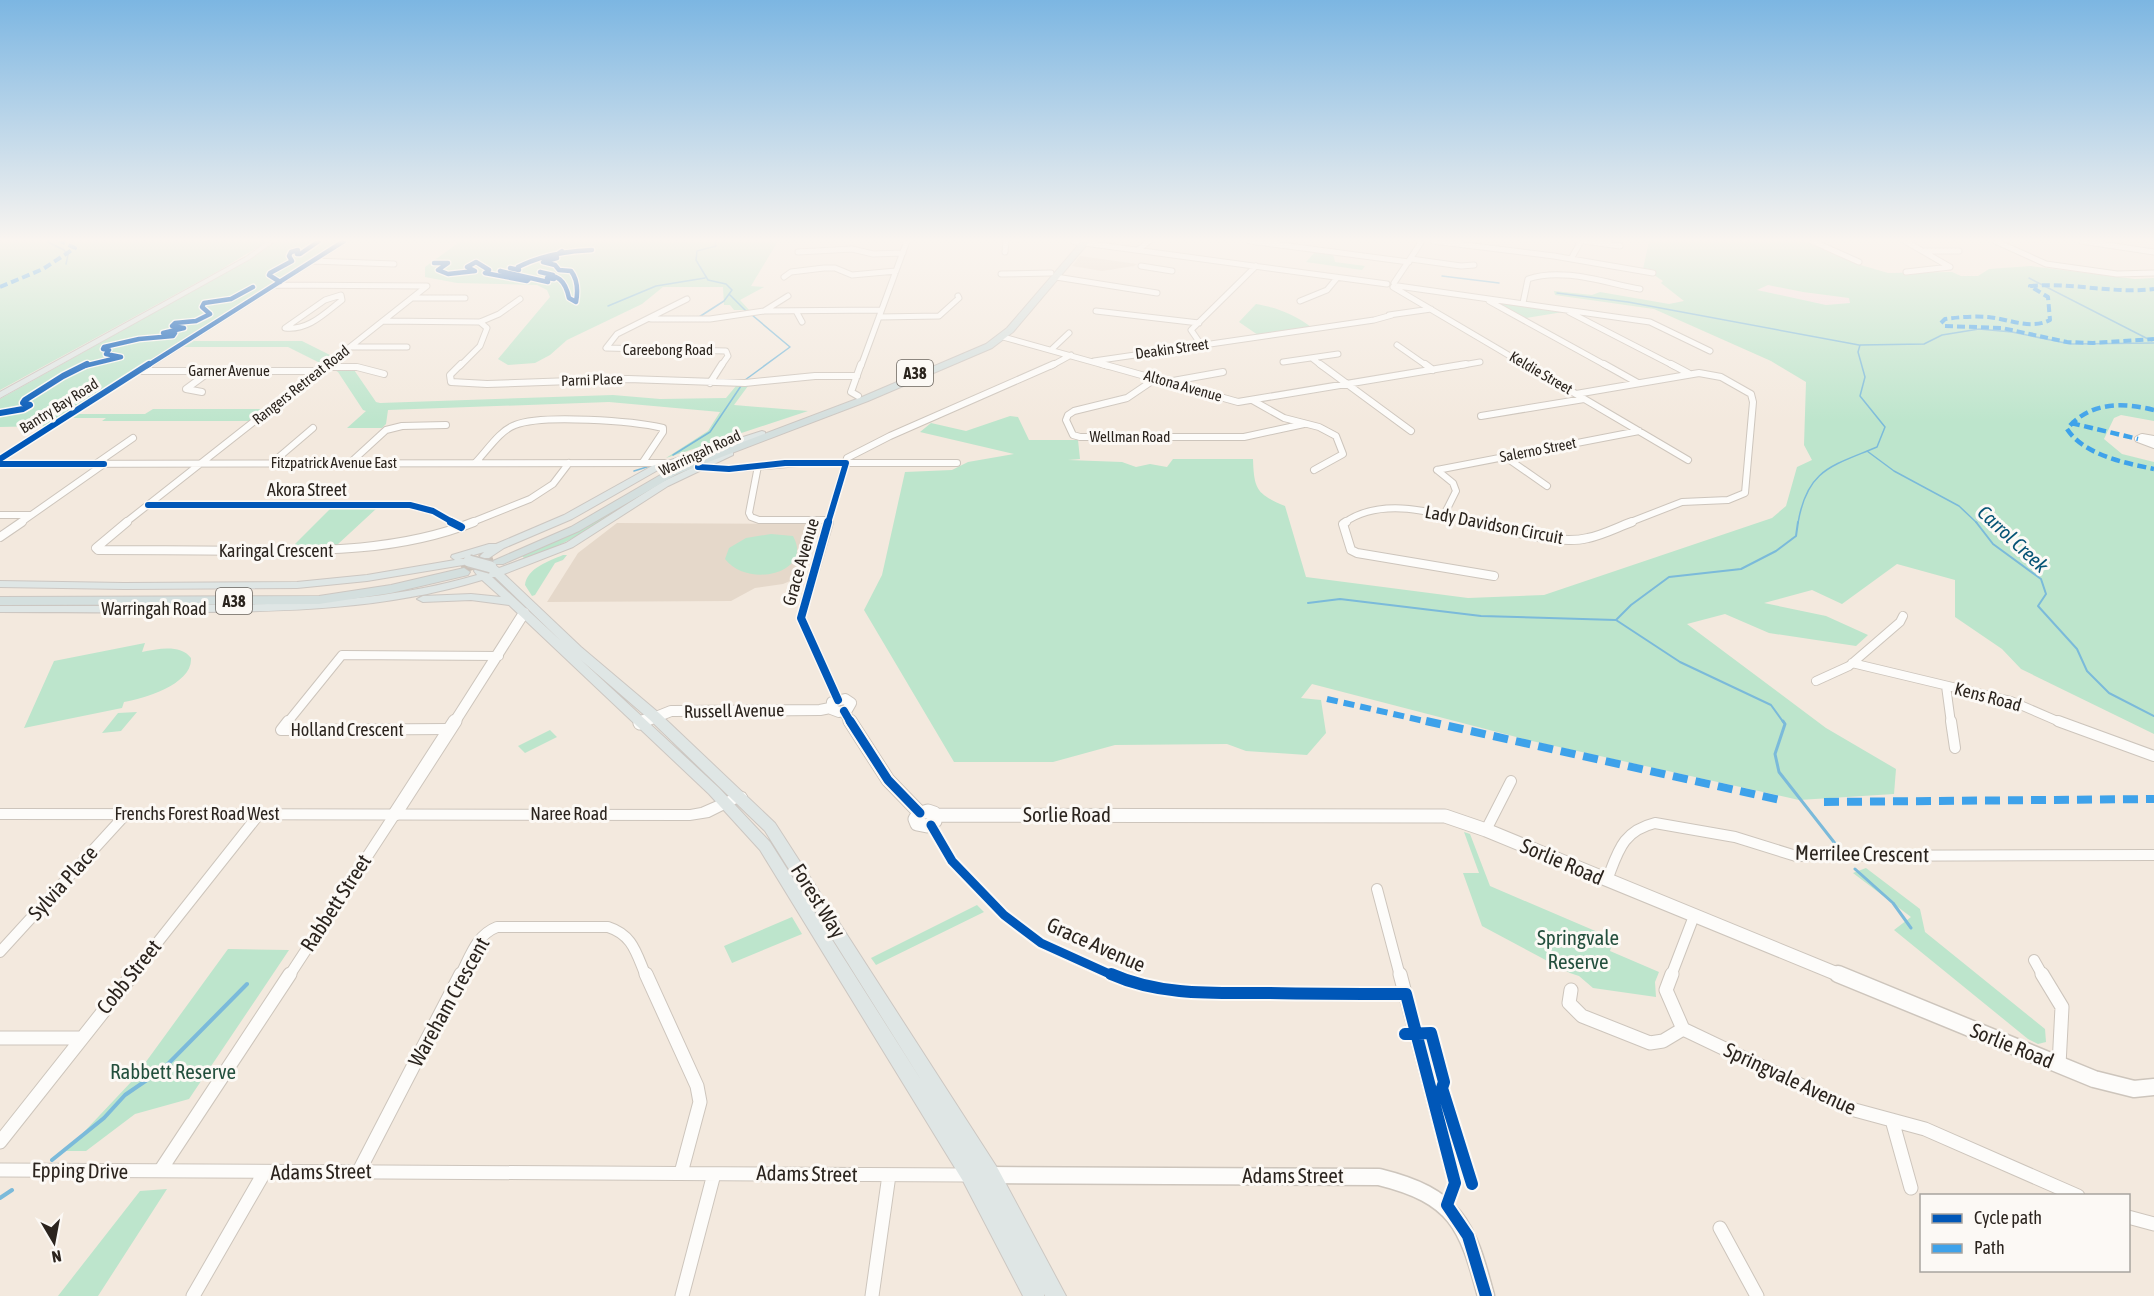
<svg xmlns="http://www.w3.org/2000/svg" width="2154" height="1296" font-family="'Asap Condensed',sans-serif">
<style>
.industrial{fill:#f2e1e2}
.education{fill:#e5d8ca}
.green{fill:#bde5cc;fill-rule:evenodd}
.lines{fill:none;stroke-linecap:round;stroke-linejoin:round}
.stream-far3{stroke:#7bbada;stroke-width:1.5}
.stream-far2{stroke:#7bbada;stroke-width:2}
.stream-far1{stroke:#7bbada;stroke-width:3}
.stream{stroke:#7bbada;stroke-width:4}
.trunk-tunnel{stroke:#cbc2b8;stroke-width:13;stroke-dasharray:13 7;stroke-linecap:butt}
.minor-far4-casing{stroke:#cdc5bc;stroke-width:7}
.minor-far3-casing{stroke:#cdc5bc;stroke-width:8}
.minor-far2-casing{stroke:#cdc5bc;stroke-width:10}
.minor-far1-casing{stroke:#cdc5bc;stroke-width:12}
.minor-casing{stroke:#cdc5bc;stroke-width:15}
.tertiary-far2-casing{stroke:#cdc5bc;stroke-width:12}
.tertiary-far1-casing{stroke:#cdc5bc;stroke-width:15}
.tertiary-casing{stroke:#cdc5bc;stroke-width:19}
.secondary-casing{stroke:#cdc5bc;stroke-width:2}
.primary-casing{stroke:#ccc7c2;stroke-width:2}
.trunk-casing{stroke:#ccc7c2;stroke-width:2}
.minor-far4{stroke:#fdfcfa;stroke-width:5}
.minor-far3{stroke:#fdfcfa;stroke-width:6}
.minor-far2{stroke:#fdfcfa;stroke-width:8}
.minor-far1{stroke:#fdfcfa;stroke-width:10}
.minor{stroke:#fdfcfa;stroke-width:13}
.tertiary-far2{stroke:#fdfcfa;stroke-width:10}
.tertiary-far1{stroke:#fdfcfa;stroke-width:13}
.tertiary{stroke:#fdfcfa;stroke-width:16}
.secondary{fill:#fdfcfa;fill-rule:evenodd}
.primary{fill:#dfe6e5;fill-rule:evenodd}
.trunk{fill:#d4dfde;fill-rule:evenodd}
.primary-bridge-casing{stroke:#ccc7c2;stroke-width:14;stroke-linecap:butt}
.primary-bridge{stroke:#dfe6e5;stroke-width:11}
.quiet-far3{stroke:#3ea2ea;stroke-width:4;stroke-dasharray:8 4;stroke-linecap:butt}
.quiet-far2{stroke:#3ea2ea;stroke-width:4.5;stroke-dasharray:9 4.5;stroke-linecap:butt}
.quiet-far1{stroke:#3ea2ea;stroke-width:6;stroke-dasharray:11 6;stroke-linecap:butt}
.quiet{stroke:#3ea2ea;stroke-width:8;stroke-dasharray:15 8;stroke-linecap:butt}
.cycleway-far4-casing{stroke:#fcf9f5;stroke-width:7}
.cycleway-far3-casing{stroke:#fcf9f5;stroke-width:9}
.cycleway-far2-casing{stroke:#fcf9f5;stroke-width:11}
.cycleway-far1-casing{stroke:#fcf9f5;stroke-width:13}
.cycleway-casing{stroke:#fcf9f5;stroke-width:16}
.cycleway-far4{stroke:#0057b8;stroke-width:4.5}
.cycleway-far3{stroke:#0057b8;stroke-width:6}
.cycleway-far2{stroke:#0057b8;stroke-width:8}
.cycleway-far1{stroke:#0057b8;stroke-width:9}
.cycleway{stroke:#0057b8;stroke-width:12}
.labels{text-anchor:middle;stroke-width:6;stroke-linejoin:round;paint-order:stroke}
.far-street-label{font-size:15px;fill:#2b241e;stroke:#fcf9f5}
.shield{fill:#fcf9f5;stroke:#6a645e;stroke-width:1.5}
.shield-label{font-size:16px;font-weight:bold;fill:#2b241e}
.street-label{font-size:18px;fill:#2b241e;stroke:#fcf9f5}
.water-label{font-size:20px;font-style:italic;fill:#065476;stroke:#fcf9f5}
.near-street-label{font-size:21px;fill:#2b241e;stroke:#fcf9f5}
.near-park-label{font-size:21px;fill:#234f3d;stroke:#fcf9f5}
</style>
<rect width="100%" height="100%" fill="#f3e9de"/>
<path class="industrial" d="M1768,285L1803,292L1850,298V303L1826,305L1757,290Z"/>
<path class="education" d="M1080,256L1137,264L1134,266L1102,271L1072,266Z
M617,523L806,524L813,526L815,531L797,578L783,584L755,588L731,601L547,602L578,553Z"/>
<path class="green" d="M0,241H268L220,270L0,390Z
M276,241H342L45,426L0,427V399L253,257Z
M461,241H665L666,243L778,241L751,286L764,287L740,300L749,310H734L730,305H724L723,287H663L642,304L567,340L550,355L535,363L508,365L498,359L550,297L547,290L537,285L457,283L425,277V267Z
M1649,241H1807L1854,263L1888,273L1952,272L1961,276H1978L1989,269L2031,266L2135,279L2154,278V421L2121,415L2114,418L2104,439L2122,454L2154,462V734L2021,669L2002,649L1955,617V580L1897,564L1842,604L1812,590L1764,603L1826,616L1868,635L1856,646L1769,633L1725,614L1687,624L1826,728L1896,769L1894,794L1799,800L1532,741L1312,684L1301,698L1321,700L1326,733L1307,755L1246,751L1227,744L1115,745L1053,762H954L864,610L882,575L905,472L952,470L968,462L1014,454L920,432L931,423L966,431L1010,416L1018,417L1029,440H1078L1080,459L1068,460L1122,462L1136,467L1150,464L1167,467L1173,459H1253C1254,490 1257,494 1285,506L1306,577L1468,598L1544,595L1772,518L1786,506L1797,467L1812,460L1804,445L1806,382L1771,361L1654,309L1555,295L1554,291L1592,295L1600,292L1669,304L1684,301L1661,283L1663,281L1654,275L1655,271L1643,269ZM1768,285L1803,292L1849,298L1850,303L1826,305L1757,290Z
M1316,251L1333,254L1335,262L1365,266L1362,270L1306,262Z
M1498,303L1563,312L1526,318Z
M1256,304C1278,308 1293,314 1311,327L1258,335L1239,322Z
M194,341H302L332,356L322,364L288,347H184Z
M329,367H352L376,402L380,403L613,395L660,399L726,398L736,386H748L734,405L808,411L666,458L708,431L720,412L609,402L388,410L386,424L382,428H347L366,411L363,410L338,372Z
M153,409H264L249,421H102L106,418H73L79,414H145Z
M641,494L644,495C607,519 567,546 524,558L522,556L576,532Z
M331,508H377L337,545L293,546Z
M771,534L793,536C814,573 748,589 725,559L729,548L746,538Z
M563,555H567L563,560L555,563L535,595L532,596L525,585C527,568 549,561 563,555Z
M145,643L142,652C158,649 180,644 191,658C193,684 144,699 124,702L122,708L24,728L54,661Z
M137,712L121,731L102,733L118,713Z
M550,730L557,737L525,753L518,746Z
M1464,832L1470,834L1490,886L1614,939L1610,951L1659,972L1655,982L1656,997L1593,988L1579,976L1570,973L1482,926L1463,873H1479Z
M1866,868L1920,909L1925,932L2045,1029L2046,1042L2038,1044L2028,1039L1894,930L1911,917L1853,873Z
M977,905L984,912L876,965L871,958Z
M792,917L802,934L732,963L724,946Z
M228,949L289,950L189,1099L135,1114L86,1151H66L132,1081Z
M167,1189L98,1296H58L140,1191Z"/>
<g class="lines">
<path class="stream-far3" d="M46,241L64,250L68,255L66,264
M1442,276L1499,283
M2029,278L2152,341
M1557,293L1628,302L1859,345
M730,295L747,312
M608,306L656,286L705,278
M699,317L724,301L732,290L726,284L708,280L696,260L697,251L716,246L715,241
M1867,451L1894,471L1959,506L1977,523
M673,455L710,432L745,380L790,347L752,315
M634,471L650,466
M1798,523C1807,469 1832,466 1877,447L1885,427L1860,396L1865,377L1858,352L1860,345L1924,344L1942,335L1979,329L2012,332L2070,344L2154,343"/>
<path class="stream-far2" d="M1976,522L1993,544L2041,579L2046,594L2038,606L2077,649L2087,671L2109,693L2154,716
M1308,603L1340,599L1481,616L1616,620L1631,605L1669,577L1741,569L1776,551L1796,536L1798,522
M1616,620L1680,662L1771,705L1784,723"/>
<path class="stream-far1" d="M1783,721L1785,724L1775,754L1779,772L1837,846
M1855,869L1893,903L1911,928"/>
<path class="stream" d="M52,1160L104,1118L125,1095L163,1069L247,984
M0,1198L12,1190"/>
<path class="trunk-tunnel" d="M461,567L496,556"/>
<g class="minor-far4-casing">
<path id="minor-far4" d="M1073,241L1077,242
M1250,241L1409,262
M1433,241L1554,256L1653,273
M1584,241L1620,246
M1812,241L1859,262
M1905,241L1950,267
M1995,241L2046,264L2117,274L2154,273
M2081,241L2154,252
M1084,243L1387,284
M1138,250L1149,241
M1924,251H1959
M798,252L852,249L873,254L903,253
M1005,252L1006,241
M1411,259L1461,266L1474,265
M1571,259L1581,241
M313,261L394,264
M1141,266L1172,271
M1906,272L1950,267
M1001,274L1051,273
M784,277L791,272L824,268H835L852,275L896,271
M1056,277L1157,293
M1394,283L1422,241
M275,285L427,286L326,366
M1398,286L1650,322L1710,351
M1393,287L1527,366
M341,295L342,300C325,313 308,331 285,328L325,300Z
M413,298H465
M687,299L617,334L606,348L726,351L728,356L721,366
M1300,301L1327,290L1337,278
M1489,301L1607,366
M1523,303L1528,279C1563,267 1605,283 1640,289
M764,311L788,296
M796,311L802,322
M1096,311L1199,323
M1569,312L1674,366
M1389,315L1431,309
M879,317L939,316L959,298L958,296
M651,319H710L764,311L881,310
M383,321L480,322L499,314L520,299
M1003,337L1107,366
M1397,345L1427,366
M1202,346L1191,330L1256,266
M351,347H407
M1051,350L1069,333
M1313,359L1322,366
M1094,361L1374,320L1392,315
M1283,362L1338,354
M147,366L344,241
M460,366L480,346L487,328L480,322
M861,366L907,241
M1051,366L1071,355
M1457,366L1480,362"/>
</g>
<g class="minor-far3-casing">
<path id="minor-far3" d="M461,364L450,375L451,382L487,384L628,379L745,383L815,376H857
M1102,364L1238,402L1466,364
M1320,364L1411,431
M1425,364L1433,370
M1525,364L1688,460
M1604,364L1638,383
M1671,364L1688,373
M325,367H357L384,374
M139,371H318
M1155,379L1127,398L1074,411L1068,415L1066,420L1073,435L1080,437H1244L1304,424
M1173,381L1223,372
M710,383L722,364
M202,392L186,389L209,372
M1576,394L1699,373L1721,377L1751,394L1753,402L1745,493L1728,500L1682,502L1628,523
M858,396L851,392L861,364
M1252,400L1284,418L1319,427L1336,436L1343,454L1314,470
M1481,416L1584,399
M2154,439L2142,437L2138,439L2154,445
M1504,456L1547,486
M0,459L149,364
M97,463L133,438
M272,463L313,428
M350,463L386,430L402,426L446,425
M475,463C487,451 499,431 515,425C542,414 634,421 663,428V432L643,462
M0,464L667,463
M758,466L749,513L751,517L759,520H829
M699,467L729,469L799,463H957
M1437,470L1639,431
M1437,470L1453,483L1456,491L1444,515
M149,505H410L433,511L454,523
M0,515H31
M20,523L104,464
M125,523L327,364
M470,523L530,499L553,484L569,463
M828,523L847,458L890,436L1054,364
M1344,523C1382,495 1439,514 1480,523"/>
</g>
<g class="minor-far2-casing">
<path id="minor-far2" d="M127,522L96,548L98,550C147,550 196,550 244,551C322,551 401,551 474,522
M451,522L461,527
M829,522L801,618L838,700
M1346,522L1343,524L1351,550L1357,553L1494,576
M1473,522C1506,529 1556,546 1588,538C1603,535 1618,527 1632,522
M0,537L22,522
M1852,663L2011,701L2062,723
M1816,681L1849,666L1900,622L1903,616
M1946,686L1951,723
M287,723L342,655L499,656"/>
</g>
<g class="minor-far1-casing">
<path id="minor-far1" d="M288,721L281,730L450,729
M1951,721L1955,748
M2058,721L2154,756
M931,825L952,861L1004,915L1041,943L1114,976
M1486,830L1511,781
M1607,880C1618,852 1622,831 1655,823L1735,837L1796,856L2154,855
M1377,889L1400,976
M0,952L126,814
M2034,960L2043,976
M131,976L260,813
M289,976L395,814
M460,976C470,957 476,935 497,927H608C633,935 636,953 646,976
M1671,976L1694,916"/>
</g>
<g class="minor-casing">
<path id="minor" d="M646,974L697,1086L700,1102L681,1173
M1111,974C1160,996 1215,993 1269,993C1314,994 1360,994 1406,994
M1400,974L1455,1183L1447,1205
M1672,974L1666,990L1683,1029L1851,1109L1925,1129L2078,1196
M2042,974L2062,1007L2059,1065
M1571,990L1569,1003L1582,1016L1650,1043L1663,1041L1683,1029
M0,1038H81
M1892,1120L1911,1188
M0,1142L133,974
M0,1170L968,1175
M160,1171L290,974
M359,1171L461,974
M2128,1217L2154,1224
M1720,1228L1757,1296
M193,1296L264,1173
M682,1296L714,1174
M872,1296L889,1175"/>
</g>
<g class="tertiary-far2-casing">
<path id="tertiary-far2" d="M845,699L851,703L847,710L839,712L831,709L832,702Z
M844,711L851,723
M454,723L524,613
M641,723L671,711L820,710L830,708"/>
</g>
<g class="tertiary-far1-casing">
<path id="tertiary-far1" d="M850,721L888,780L920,813
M640,723L645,721
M928,811L934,813L935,821L927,826L917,824L915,819L918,814Z
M395,814L455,721
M935,815L1445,816L1486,830L1842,976"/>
</g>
<g class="tertiary-casing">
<path id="tertiary" d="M1838,974L2094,1079L2134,1089L2154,1087
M987,1175L1379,1177C1456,1196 1467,1224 1486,1296"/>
</g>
<g class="secondary-casing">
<path id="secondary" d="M740,791L745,793L747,796L745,799L709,817L690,820L0,819V809L690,810L701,808Z"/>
</g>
<g class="primary-casing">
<path id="primary" d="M268,241H275L250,259L0,398V392L246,257Z
M762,431L765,432V436L658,470L572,519L504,548L489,558H481L480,556L484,552L460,559H473L474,561L473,563L469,564L367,581L297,588L124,589L0,587V581L124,583L297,582L367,575L455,560L451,557L452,555L489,544H496L564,515L652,466Z
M730,450L733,451V455L668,486L573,547L504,574L581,647L659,713L775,823L998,1169L1066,1296H1045L1044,1294V1296H1023L963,1181L760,850L709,794L509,605L471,600L423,602L417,599L423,596L471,594L501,597L482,580C387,609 287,612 188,612C125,613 63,612 0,612V606C64,606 128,606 192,605C287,605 385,602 477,575L474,571L475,569H483L487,572L489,571L486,567L487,565H495L499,568L566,543L662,482ZM492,577H495L561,641ZM581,660L649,719L765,831L923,1083L770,842L719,788Z"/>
</g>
<g class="trunk-casing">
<path id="trunk" d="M1082,241H1090L1013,332L992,348L868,401L677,474L579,531L503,564H495L493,561L571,527L669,470L862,397L986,344L1007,328Z
M464,568L470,572L468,575L391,593L319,604L0,605V597L319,596L391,585Z"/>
</g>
<use href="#minor-far4" class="minor-far4"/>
<use href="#minor-far3" class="minor-far3"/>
<use href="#minor-far2" class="minor-far2"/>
<use href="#minor-far1" class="minor-far1"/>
<use href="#minor" class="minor"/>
<use href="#tertiary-far2" class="tertiary-far2"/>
<use href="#tertiary-far1" class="tertiary-far1"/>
<use href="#tertiary" class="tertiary"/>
<use href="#secondary" class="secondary"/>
<use href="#primary" class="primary"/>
<use href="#trunk" class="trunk"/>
<g class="primary-bridge-casing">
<path id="primary-bridge" d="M469,561L491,567"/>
</g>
<use href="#primary-bridge" class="primary-bridge"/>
<path class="quiet-far3" d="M0,287L43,269L75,248L60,241
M1941,323L1945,319C1959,317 1974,316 1988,317C2009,319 2030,330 2050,320L2048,297L2030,286C2072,282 2112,294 2154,289
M1945,326L2002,328L2067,342L2093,343L2154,339"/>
<path class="quiet-far2" d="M2154,410C2122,402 2089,402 2067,429C2084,455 2125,463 2154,469
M2071,423L2138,439"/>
<path class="quiet-far1" d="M1327,699L1433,723"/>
<path class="quiet" d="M1426,721L1780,800
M1824,802L2154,799"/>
<g class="cycleway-far4-casing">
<path id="cycleway-far4" d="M434,263H448L438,270L448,274L475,271L467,267L476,262L489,270L485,273L527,281L529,279L500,271L548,282L547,278
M510,268L519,270L518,267C542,255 565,251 592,250
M547,278L554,279L553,275L540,272C558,276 565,279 569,298L576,302C578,291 578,280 571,271L559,270L555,265L543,262L549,258L550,260L557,258L556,255L562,251
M280,282L269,275L270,273L292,261L289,256L291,252L298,250L297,254H300L319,241
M84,366L121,357L106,354L109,350L103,349L104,347L139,339L173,336L175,333H163L184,328L172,326L175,323L196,321L210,314L202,307L204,303L231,299L253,287
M147,366L344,241"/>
</g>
<g class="cycleway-far3-casing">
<path id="cycleway-far3" d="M0,413L23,409L30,405L23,403L25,400L63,376L87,364
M0,459L149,364
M0,464H104
M698,467L729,469L785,463H846L828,523
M148,505H410L433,511L454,523"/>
</g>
<g class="cycleway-far2-casing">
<path id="cycleway-far2" d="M451,522L461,527
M828,522L801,618L838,700
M844,711L851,723"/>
</g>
<g class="cycleway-far1-casing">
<path id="cycleway-far1" d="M850,721L888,780L920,813
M931,825L952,861L1004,915L1041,943L1114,976"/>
</g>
<g class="cycleway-casing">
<path id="cycleway" d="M1111,974C1160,996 1215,993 1269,993C1314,994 1360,994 1406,994L1455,1183L1447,1205L1468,1236L1486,1296
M1405,1034L1431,1033L1444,1082L1442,1088L1472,1184"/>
</g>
<use href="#cycleway-far4" class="cycleway-far4"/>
<use href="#cycleway-far3" class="cycleway-far3"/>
<use href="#cycleway-far2" class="cycleway-far2"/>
<use href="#cycleway-far1" class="cycleway-far1"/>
<use href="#cycleway" class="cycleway"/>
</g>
<linearGradient id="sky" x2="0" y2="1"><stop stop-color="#7cb6e2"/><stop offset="0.57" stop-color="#faf5f0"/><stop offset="1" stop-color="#faf5f0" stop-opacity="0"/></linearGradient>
<rect width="2154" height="422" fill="url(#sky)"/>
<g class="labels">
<g class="far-street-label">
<text transform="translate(1172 349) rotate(-8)" y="5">Deakin Street</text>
<text x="668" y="355">Careebong Road</text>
<text x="229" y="376">Garner Avenue</text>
<text transform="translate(1541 373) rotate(30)" y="5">Keldie Street</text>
<text transform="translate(592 380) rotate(-2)" y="5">Parni Place</text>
<text transform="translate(301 385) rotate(-38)" y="5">Rangers Retreat Road</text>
<text transform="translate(1183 386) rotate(16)" y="5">Altona Avenue</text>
<text transform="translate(59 406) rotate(-32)" y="5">Bantry Bay Road</text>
<text x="1130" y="442">Wellman Road</text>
<text transform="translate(1538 450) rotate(-11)" y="5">Salerno Street</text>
<text transform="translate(700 453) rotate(-25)" y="5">Warringah Road</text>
<text x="334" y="468">Fitzpatrick Avenue East</text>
</g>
<g class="shield">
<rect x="897" y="360" width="36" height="26" rx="4.5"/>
<rect x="216" y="588" width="36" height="26" rx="4.5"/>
</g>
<g class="shield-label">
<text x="915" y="379">A38</text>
<text x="234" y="607">A38</text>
</g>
<g class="street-label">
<text x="307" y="496">Akora Street</text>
<text transform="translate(1494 525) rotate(11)" y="6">Lady Davidson Circuit</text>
<text x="276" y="557">Karingal Crescent</text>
<text transform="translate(801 562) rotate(-74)" y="6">Grace Avenue</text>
<text x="154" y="615">Warringah Road</text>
<text transform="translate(1988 697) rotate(15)" y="6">Kens Road</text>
<text transform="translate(734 711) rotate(-1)" y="6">Russell Avenue</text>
<text x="347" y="736">Holland Crescent</text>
<text x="197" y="820">Frenchs Forest Road West</text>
<text x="569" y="820">Naree Road</text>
</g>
<g class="water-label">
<text transform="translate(2013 539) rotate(43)" y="7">Carrol Creek</text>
</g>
<g class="near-street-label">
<text x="1067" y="822">Sorlie Road</text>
<text transform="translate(1862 854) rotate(1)" y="7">Merrilee Crescent</text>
<text transform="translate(1562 862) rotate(23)" y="7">Sorlie Road</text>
<text transform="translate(63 883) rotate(-48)" y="7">Sylvia Place</text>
<text transform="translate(818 901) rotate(58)" y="7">Forest Way</text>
<text transform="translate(336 903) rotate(-57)" y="7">Rabbett Street</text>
<text transform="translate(1096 945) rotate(24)" y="7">Grace Avenue</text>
<text transform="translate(129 977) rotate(-51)" y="7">Cobb Street</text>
<text transform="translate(449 1002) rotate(-61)" y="7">Wareham Crescent</text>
<text transform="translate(2012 1046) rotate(22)" y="7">Sorlie Road</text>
<text transform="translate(1790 1079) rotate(25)" y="7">Springvale Avenue</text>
<text transform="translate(80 1171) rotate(1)" y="7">Epping Drive</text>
<text transform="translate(321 1172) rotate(-1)" y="7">Adams Street</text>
<text transform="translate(807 1174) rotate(1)" y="7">Adams Street</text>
<text x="1293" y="1183">Adams Street</text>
</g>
<g class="near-park-label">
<text x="1578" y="945">Springvale<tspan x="1578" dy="24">Reserve</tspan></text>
<text x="173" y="1079">Rabbett Reserve</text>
</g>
</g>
<rect x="1920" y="1194" width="210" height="78" fill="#fcf9f5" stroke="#a8a49f" stroke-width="1.5"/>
<rect x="1932" y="1214" width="30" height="9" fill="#0057b8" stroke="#a8a49f" stroke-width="1.5"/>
<text x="1974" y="1224" font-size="18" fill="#2b241e">Cycle path</text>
<rect x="1932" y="1244" width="30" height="9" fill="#3ea2ea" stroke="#a8a49f" stroke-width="1.5"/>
<text x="1974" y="1254" font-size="18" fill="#2b241e">Path</text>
<g transform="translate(54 1242) rotate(170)" stroke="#fcf9f5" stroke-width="4.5" paint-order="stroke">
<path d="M0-4.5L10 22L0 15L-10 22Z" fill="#2b241e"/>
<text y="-9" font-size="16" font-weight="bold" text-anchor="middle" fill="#2b241e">N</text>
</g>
</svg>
